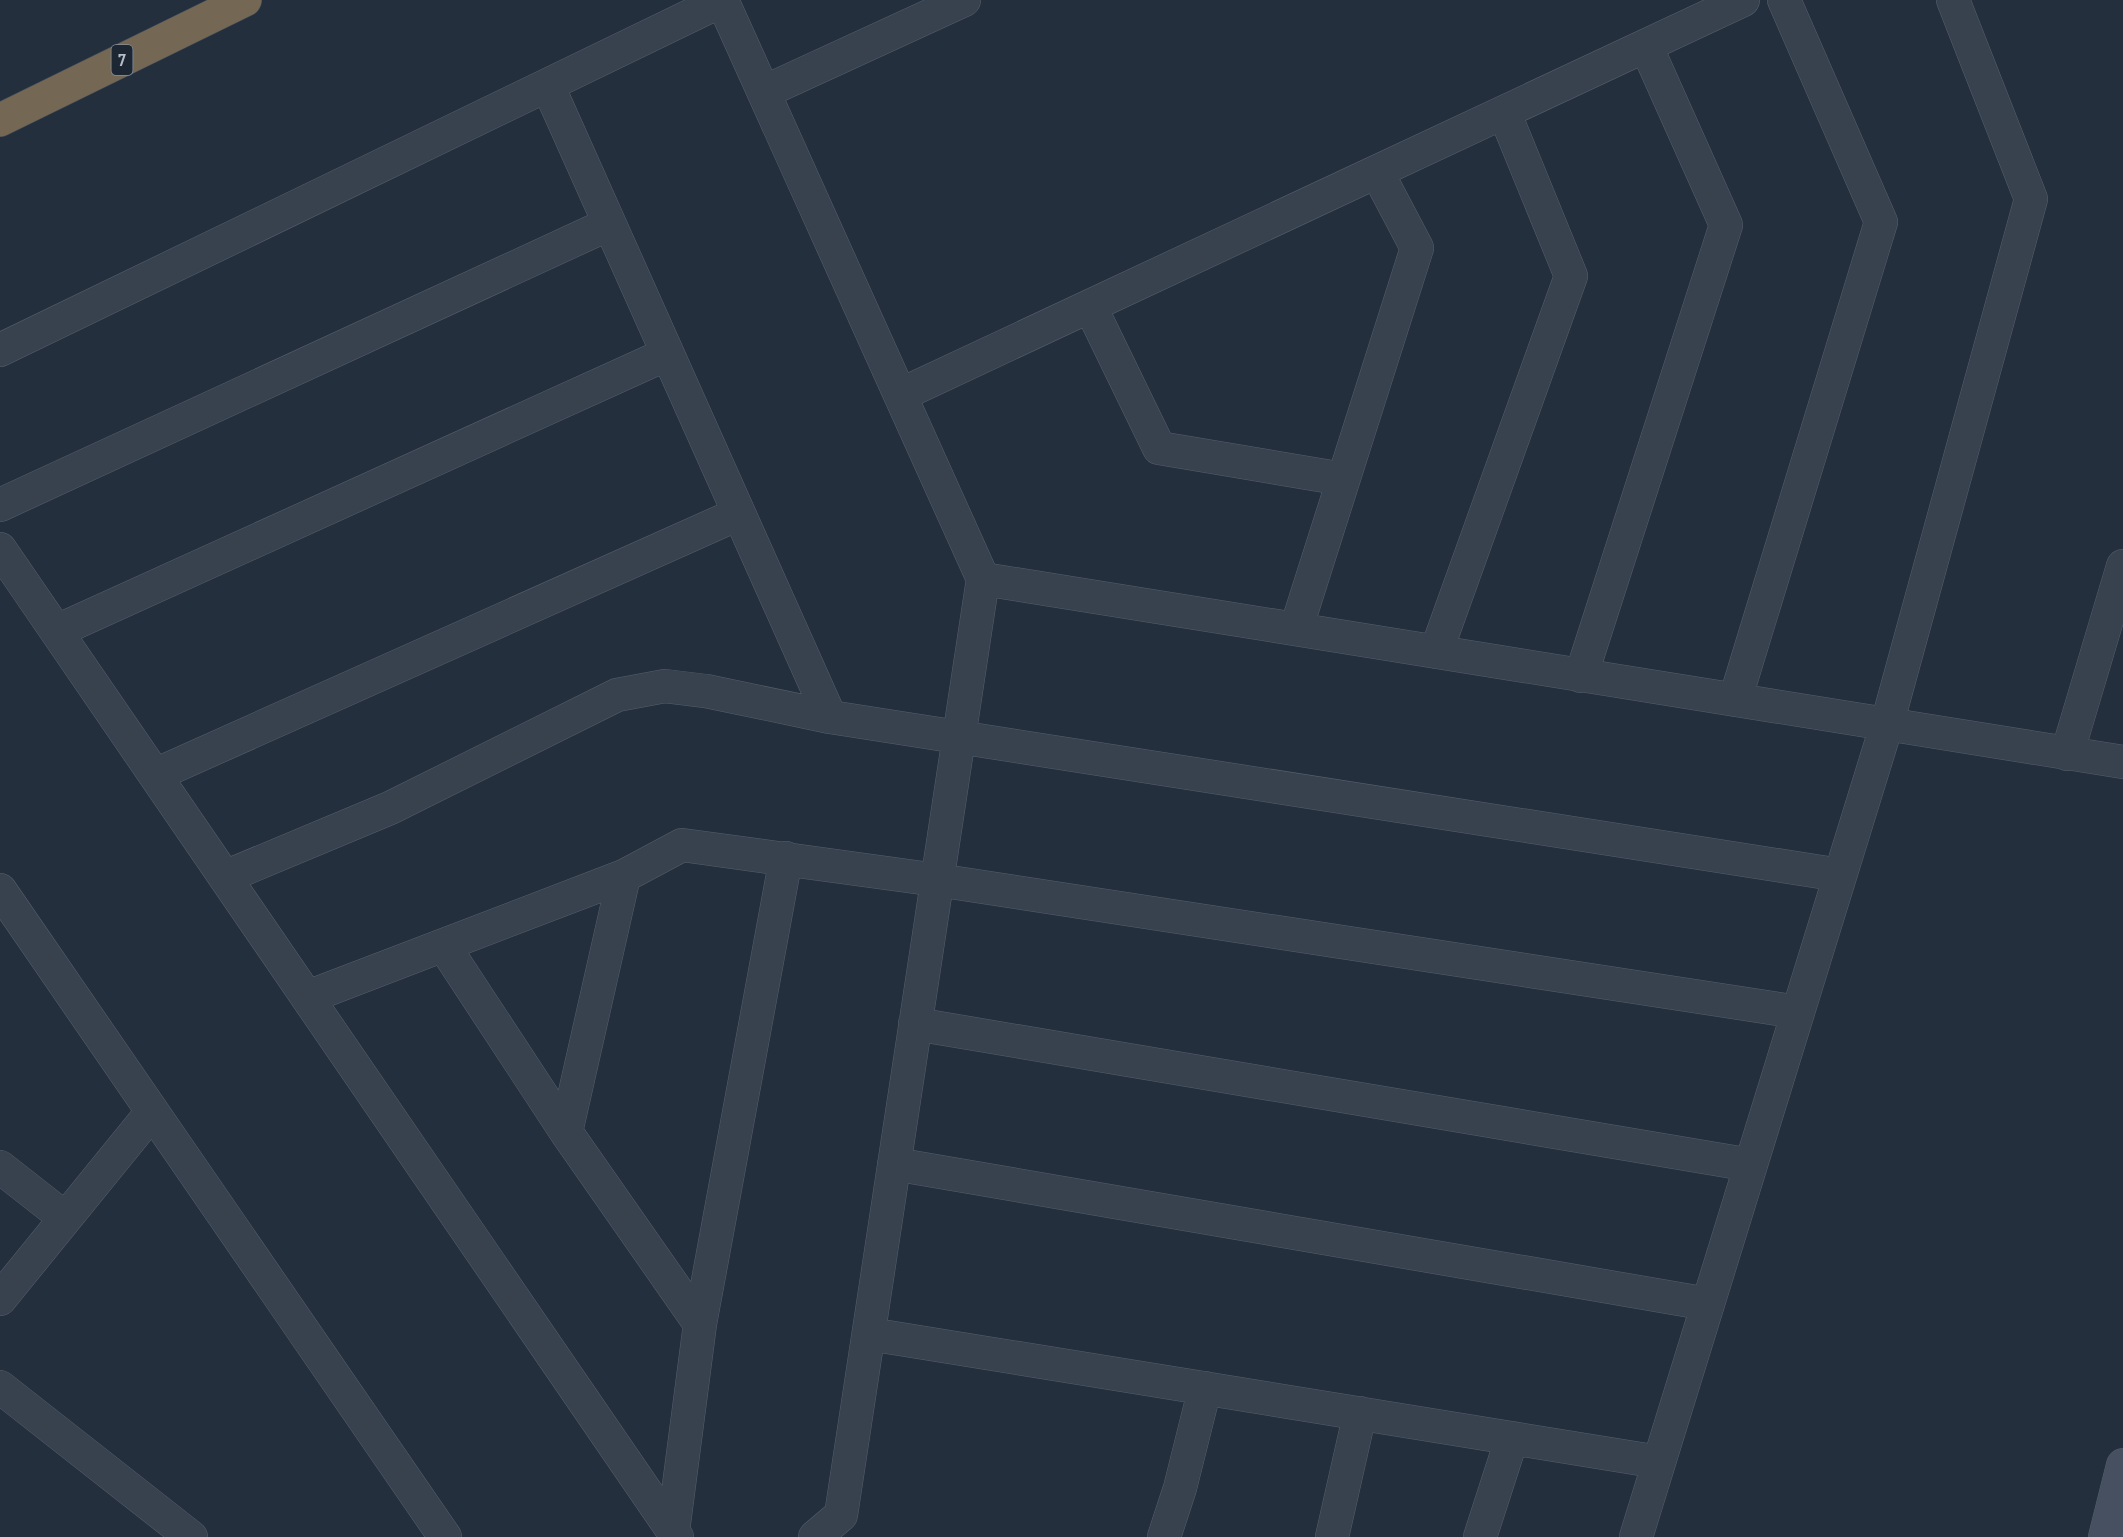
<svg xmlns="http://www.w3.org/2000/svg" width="2123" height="1537" font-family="'Sofia Sans Condensed',sans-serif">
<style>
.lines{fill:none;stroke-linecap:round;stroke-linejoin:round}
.street-casing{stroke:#565f6c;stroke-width:34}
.secondary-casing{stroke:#565f6c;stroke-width:34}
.highway-casing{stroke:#434c59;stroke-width:34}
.street{stroke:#38414e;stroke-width:33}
.secondary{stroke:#465061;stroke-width:33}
.highway{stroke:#746855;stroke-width:33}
.labels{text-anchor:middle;stroke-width:5;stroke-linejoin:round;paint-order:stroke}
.shield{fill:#1d2633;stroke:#878f9c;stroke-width:1.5}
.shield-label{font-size:18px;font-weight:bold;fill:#b4bcc9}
</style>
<rect width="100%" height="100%" fill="#242f3e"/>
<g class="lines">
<g class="street-casing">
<path id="street" d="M722,0L983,579L841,1515L815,1537
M548,86L830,717
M764,92L964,0
M1090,306L1159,448L1343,479
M0,350L723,0
M900,395L1743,0
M0,505L609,224
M0,549L677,1537
M983,579L2123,762
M1296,629L1417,248L1377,172
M57,631L667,354
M1436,652L1571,276L1504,112
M1581,676L1726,225L1646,46
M1735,700L1881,222L1784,0
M2067,754L2123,566
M155,775L738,514
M225,877L390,808L617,695L665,686L706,691L830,717L1840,875
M0,890L445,1537
M444,946L566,1132L700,1324
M308,997L624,876L682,845L937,880L1798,1012
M915,1024L1751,1165
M566,1132L624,876
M894,1164L1708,1304
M0,1167L65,1218
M0,1299L152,1112
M869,1334L1659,1462
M0,1387L191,1537
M673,1531L700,1324L786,858
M1164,1537L1180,1488L1205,1388
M1332,1537L1360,1413
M1480,1537L1512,1438
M1636,1537L1887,724L2031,199L1953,0"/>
</g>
<g class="secondary-casing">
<path id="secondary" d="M2105,1537L2123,1465"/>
</g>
<g class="highway-casing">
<path id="highway" d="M0,120L245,0"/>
</g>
<use href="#street" class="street"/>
<use href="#secondary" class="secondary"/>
<use href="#highway" class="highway"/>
</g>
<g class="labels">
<rect class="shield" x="111.5" y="45" width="21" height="30" rx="4.5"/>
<g class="shield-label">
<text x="122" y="66">7</text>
</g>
</g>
</svg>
